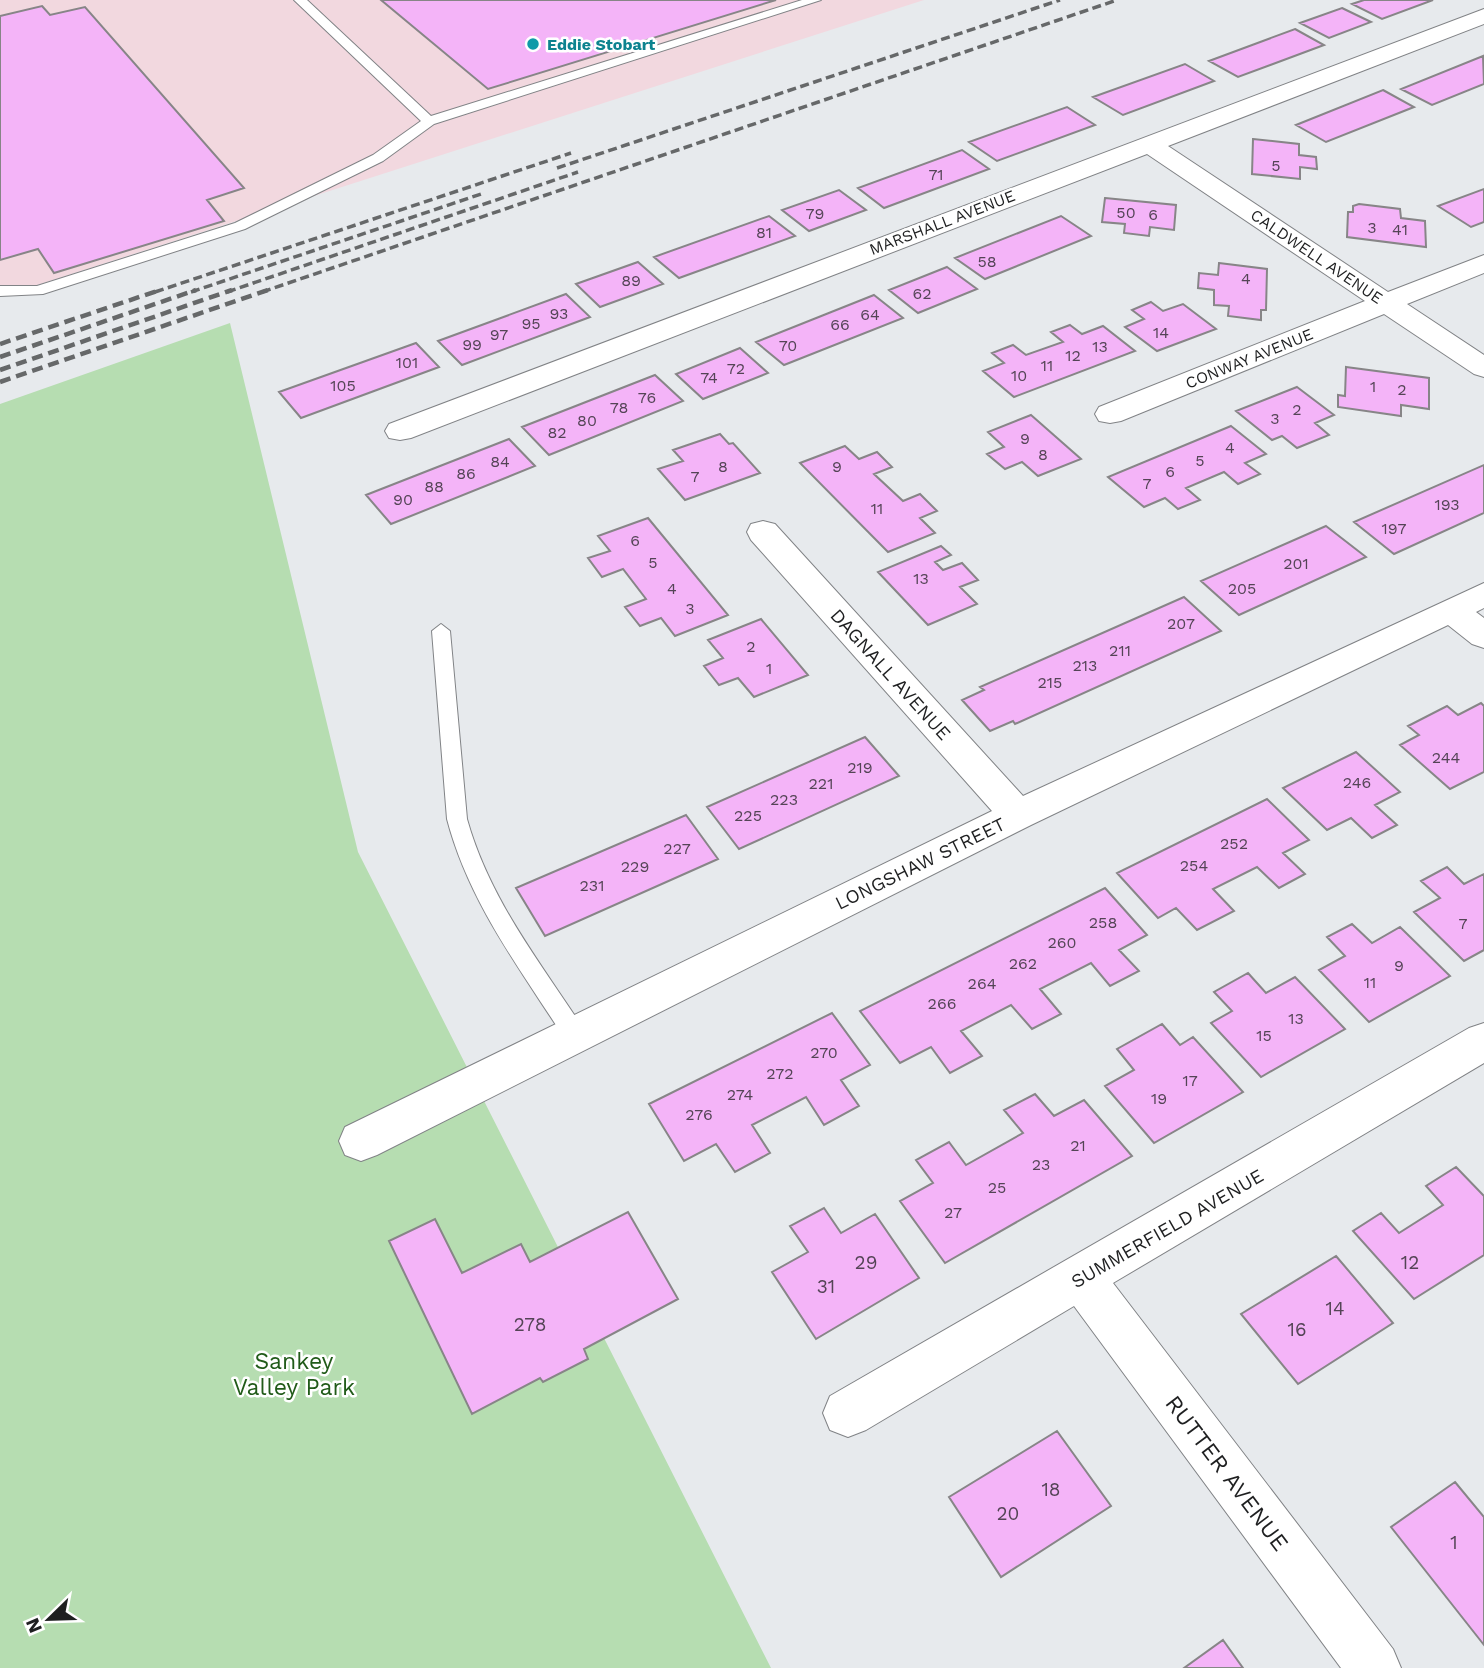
<svg xmlns="http://www.w3.org/2000/svg" width="1484" height="1668" font-family="'Work Sans',sans-serif">
<style>
.industrial{fill:#f2d8df}
.green{fill:#b6ddb1}
.building{fill:#f4b4f8;stroke:#878587;stroke-width:2}
.lines{fill:none;stroke-linecap:round;stroke-linejoin:round}
.lane-casing{stroke:#818386;stroke-width:2}
.street-casing{stroke:#818386;stroke-width:2}
.lane{fill:#fff;fill-rule:evenodd}
.street{fill:#fff;fill-rule:evenodd}
.rail-far1{stroke:#666869;stroke-width:3.5;stroke-dasharray:9 4.5;stroke-linecap:butt}
.rail{stroke:#666869;stroke-width:4.5;stroke-dasharray:11 6;stroke-linecap:butt}
.culture-dot{fill:#0f9aa8;stroke:#fff;stroke-width:2.5}
.labels{text-anchor:middle;stroke-width:5;stroke-linejoin:round;paint-order:stroke}
.far-culture-label{font-size:16px;font-weight:bold;fill:#0d838f;stroke:#fff;text-anchor:start}
.number-label{font-size:16px;fill:#544456}
.far-street-label{font-size:16px;fill:#1e1f20;stroke:#fff}
.street-label{font-size:19px;fill:#1e1f20;stroke:#fff}
.near-number-label{font-size:19px;fill:#544456}
.near-park-label{font-size:23px;fill:#215b19;stroke:#fff}
.near-street-label{font-size:23px;fill:#1e1f20;stroke:#fff}
</style>
<rect width="100%" height="100%" fill="#e7eaed"/>
<path class="industrial" d="M0,0H924L0,297Z"/>
<path class="green" d="M230,323L358,852L771,1668H0V404Z"/>
<path class="building" d="M381,0H776L488,89Z
M1364,0H1433L1382,19L1352,4Z
M42,6L50,15L85,7L244,188L207,200L224,221L54,273L38,249L0,260V16Z
M1342,8L1371,22L1329,38L1300,23Z
M1295,29L1324,45L1238,77L1209,61Z
M1483,56L1484,84L1432,105L1401,89Z
M1185,64L1214,81L1123,115L1093,97Z
M1383,90L1414,107L1326,142L1296,125Z
M1067,107L1095,125L997,161L969,142Z
M1253,139L1299,144V155L1316,157L1317,169L1300,167V179L1252,174Z
M962,150L989,169L884,208L858,188Z
M1484,189V222L1471,227L1438,206Z
M839,190L866,210L809,231L782,210Z
M1105,198L1176,205L1174,230L1150,227L1149,236L1124,233L1125,224L1102,222Z
M1359,204L1400,209L1401,218L1425,221L1426,247L1347,237L1348,212H1353V206Z
M769,216L795,236L679,278L654,257Z
M1061,216L1091,236L985,279L955,258Z
M638,262L663,284L600,307L576,284Z
M1219,263L1267,269L1266,310H1261V320L1228,316L1229,306L1214,305V290L1198,288L1199,273L1218,275Z
M947,267L977,289L918,313L889,290Z
M566,294L590,317L462,365L438,341Z
M874,295L903,318L784,365L756,342Z
M1151,302L1163,311L1183,304L1216,329L1157,351L1125,327L1144,319L1132,310Z
M1070,325L1082,334L1103,326L1135,351L1014,397L983,371L1004,363L992,353L1013,345L1026,355L1063,342L1051,332Z
M416,343L439,367L301,418L279,392Z
M740,348L768,373L703,399L676,374Z
M1346,367L1429,378V409L1401,405V416L1338,407V395L1345,396Z
M655,375L683,401L549,455L522,427Z
M1297,387L1334,415L1315,423L1329,435L1297,448L1282,436L1272,440L1236,411Z
M1031,415L1081,459L1038,476L1022,462L1005,469L987,454L1004,447L988,432Z
M1231,426L1266,454L1245,463L1260,474L1238,484L1224,472L1186,488L1200,500L1178,509L1165,498L1144,507L1108,477Z
M720,434L729,444L733,443L760,473L685,500L658,469L683,461L673,450Z
M509,439L535,466L391,524L366,495Z
M845,446L859,459L877,452L892,467L874,474L903,501L920,494L937,511L920,518L935,533L888,552L800,463Z
M1484,465V513L1394,554L1354,522Z
M648,518L728,615L675,636L661,618L640,626L625,607L646,599L623,569L602,577L588,558L610,551L598,536Z
M1326,526L1366,557L1239,615L1201,581Z
M941,546L951,555L935,562L943,570L962,563L978,580L960,587L977,604L928,625L878,572Z
M1184,597L1221,631L1015,724L1013,721L990,731L962,700L984,690L980,687Z
M761,619L808,675L754,697L738,678L719,685L704,666L723,658L708,640Z
M1481,703L1484,706V772L1450,789L1400,745L1419,735L1408,726L1447,706L1458,715Z
M865,737L899,776L739,849L707,807Z
M1356,752L1400,792L1375,805L1397,825L1372,838L1351,818L1327,830L1283,788Z
M1267,799L1309,840L1283,853L1305,874L1279,888L1257,867L1213,889L1234,911L1197,930L1176,908L1158,918L1117,873Z
M686,815L718,859L545,936L516,888Z
M1447,867L1464,884L1484,874V950L1464,961L1414,912L1440,898L1421,881Z
M1105,888L1147,935L1119,950L1139,971L1110,986L1091,963L1040,989L1061,1014L1032,1029L1011,1005L961,1031L982,1056L950,1073L931,1047L900,1063L860,1011Z
M1352,924L1372,943L1400,927L1450,976L1369,1022L1319,970L1345,956L1327,937Z
M1248,973L1266,993L1295,977L1345,1029L1261,1077L1211,1023L1232,1011L1214,992Z
M832,1013L870,1065L841,1080L859,1106L824,1125L806,1097L752,1125L770,1153L735,1172L716,1144L684,1161L649,1104Z
M1162,1024L1180,1045L1193,1037L1243,1092L1154,1143L1105,1086L1134,1070L1117,1049Z
M1035,1094L1054,1116L1084,1100L1132,1156L945,1263L900,1201L933,1183L916,1160L949,1142L966,1165L1023,1133L1004,1110Z
M1456,1167L1484,1196V1255L1414,1299L1353,1231L1381,1213L1399,1233L1443,1205L1426,1186Z
M824,1208L841,1233L875,1214L919,1278L816,1339L772,1272L808,1252L790,1226Z
M628,1212L678,1299L584,1349L588,1359L543,1382L540,1378L472,1414L389,1241L435,1219L462,1273L521,1244L530,1262Z
M1336,1256L1393,1323L1298,1384L1241,1314Z
M1057,1431L1111,1506L1001,1577L949,1497Z
M1455,1482L1484,1517V1645L1391,1527Z
M1223,1640L1243,1668H1184Z"/>
<g class="lines">
<g class="lane-casing">
<path id="lane" d="M294,0H307L431,116L802,0H821L434,124L383,161L245,229L43,294L0,296V286H37L235,223L373,155L421,121Z
M441,624L450,631L467,819C489,898 539,961 583,1028L587,1035L583,1042L575,1045L567,1042C521,970 469,903 447,819L432,631Z"/>
</g>
<g class="street-casing">
<path id="street" d="M1484,9V24L1168,146L1388,292L1484,255V273L1407,304L1484,355V377L1474,374L1384,314L1121,421L1110,423L1099,421L1095,414L1099,407L1365,301L1147,154L411,438L400,440L389,438L385,431L389,424Z
M763,521L775,524L1023,796L1484,583V608L1476,612L1484,618V648L1472,644L1448,625L1031,825L377,1155L361,1161L345,1155L339,1141L345,1127L992,811L751,540L747,532L751,524Z
M1484,1023V1063L1113,1283L1393,1649L1401,1668H1341L1074,1306L866,1430L848,1437L830,1430L823,1413L830,1396L1469,1028Z"/>
</g>
<use href="#lane" class="lane"/>
<use href="#street" class="street"/>
<path class="rail-far1" d="M557,168L1060,0
M155,292L571,153
M191,292L481,194
M227,292L578,172
M262,292L1117,0"/>
<path class="rail" d="M0,344L160,290
M0,357L196,290
M0,370L232,290
M0,382L268,290"/>
</g>
<circle class="culture-dot" cx="533" cy="44" r="7"/>
<g class="labels">
<g class="far-culture-label">
<text x="547" y="50">Eddie Stobart</text>
</g>
<g class="number-label">
<text x="1276" y="171">5</text>
<text x="936" y="180">71</text>
<text x="1126" y="218">50</text>
<text x="815" y="219">79</text>
<text x="1153" y="220">6</text>
<text x="1372" y="233">3</text>
<text x="1400" y="235">41</text>
<text x="764" y="238">81</text>
<text x="987" y="267">58</text>
<text x="1246" y="284">4</text>
<text x="631" y="286">89</text>
<text x="922" y="299">62</text>
<text x="559" y="319">93</text>
<text x="870" y="320">64</text>
<text x="531" y="329">95</text>
<text x="840" y="330">66</text>
<text x="1161" y="338">14</text>
<text x="499" y="340">97</text>
<text x="472" y="350">99</text>
<text x="788" y="351">70</text>
<text x="1100" y="352">13</text>
<text x="1073" y="361">12</text>
<text x="407" y="368">101</text>
<text x="1047" y="371">11</text>
<text x="736" y="374">72</text>
<text x="1019" y="381">10</text>
<text x="709" y="383">74</text>
<text x="343" y="391">105</text>
<text x="1373" y="392">1</text>
<text x="1402" y="395">2</text>
<text x="647" y="403">76</text>
<text x="619" y="413">78</text>
<text x="1297" y="415">2</text>
<text x="1275" y="424">3</text>
<text x="587" y="426">80</text>
<text x="557" y="438">82</text>
<text x="1025" y="444">9</text>
<text x="1230" y="453">4</text>
<text x="1043" y="460">8</text>
<text x="1200" y="466">5</text>
<text x="500" y="467">84</text>
<text x="723" y="472">8</text>
<text x="837" y="472">9</text>
<text x="1170" y="477">6</text>
<text x="466" y="479">86</text>
<text x="695" y="482">7</text>
<text x="1147" y="489">7</text>
<text x="434" y="492">88</text>
<text x="403" y="505">90</text>
<text x="1447" y="510">193</text>
<text x="877" y="514">11</text>
<text x="1394" y="534">197</text>
<text x="635" y="546">6</text>
<text x="653" y="568">5</text>
<text x="1296" y="569">201</text>
<text x="921" y="584">13</text>
<text x="672" y="594">4</text>
<text x="1242" y="594">205</text>
<text x="690" y="614">3</text>
<text x="1181" y="629">207</text>
<text x="751" y="652">2</text>
<text x="1120" y="656">211</text>
<text x="1085" y="671">213</text>
<text x="769" y="674">1</text>
<text x="1050" y="688">215</text>
<text x="1446" y="763">244</text>
<text x="860" y="773">219</text>
<text x="1357" y="788">246</text>
<text x="821" y="789">221</text>
<text x="784" y="805">223</text>
<text x="748" y="821">225</text>
<text x="1234" y="849">252</text>
<text x="677" y="854">227</text>
<text x="1194" y="871">254</text>
<text x="635" y="872">229</text>
<text x="592" y="891">231</text>
<text x="1103" y="928">258</text>
<text x="1463" y="929">7</text>
<text x="1062" y="948">260</text>
<text x="1023" y="969">262</text>
<text x="1399" y="971">9</text>
<text x="1370" y="988">11</text>
<text x="982" y="989">264</text>
<text x="942" y="1009">266</text>
<text x="1296" y="1024">13</text>
<text x="1264" y="1041">15</text>
<text x="824" y="1058">270</text>
<text x="780" y="1079">272</text>
<text x="1190" y="1086">17</text>
<text x="740" y="1100">274</text>
<text x="1159" y="1104">19</text>
<text x="699" y="1120">276</text>
<text x="1078" y="1151">21</text>
<text x="1041" y="1170">23</text>
<text x="997" y="1193">25</text>
<text x="953" y="1218">27</text>
</g>
<g class="far-street-label">
<text transform="translate(942 222) rotate(-21)" y="6">MARSHALL AVENUE</text>
<text transform="translate(1317 256) rotate(34)" y="6">CALDWELL AVENUE</text>
<text transform="translate(1249 358) rotate(-22)" y="6">CONWAY AVENUE</text>
</g>
<g class="street-label">
<text transform="translate(891 674) rotate(48)" y="7">DAGNALL AVENUE</text>
<text transform="translate(920 863) rotate(-26)" y="7">LONGSHAW STREET</text>
<text transform="translate(1167 1228) rotate(-30)" y="7">SUMMERFIELD AVENUE</text>
</g>
<g class="near-number-label">
<text x="866" y="1269">29</text>
<text x="1410" y="1269">12</text>
<text x="826" y="1293">31</text>
<text x="1335" y="1315">14</text>
<text x="530" y="1331">278</text>
<text x="1297" y="1336">16</text>
<text x="1051" y="1496">18</text>
<text x="1008" y="1520">20</text>
<text x="1454" y="1549">1</text>
</g>
<g class="near-park-label">
<text x="294" y="1369">Sankey<tspan x="294" dy="26">Valley Park</tspan></text>
</g>
<g class="near-street-label">
<text transform="translate(1227 1473) rotate(53)" y="8">RUTTER AVENUE</text>
</g>
</g>
<g transform="translate(49 1619) rotate(247)" stroke="#ffffff" stroke-width="5" paint-order="stroke">
<path d="M0-5L12 26L0 18L-12 26Z" fill="#1e1f20"/>
<text y="-10" font-size="19" font-weight="bold" text-anchor="middle" fill="#1e1f20">N</text>
</g>
</svg>
